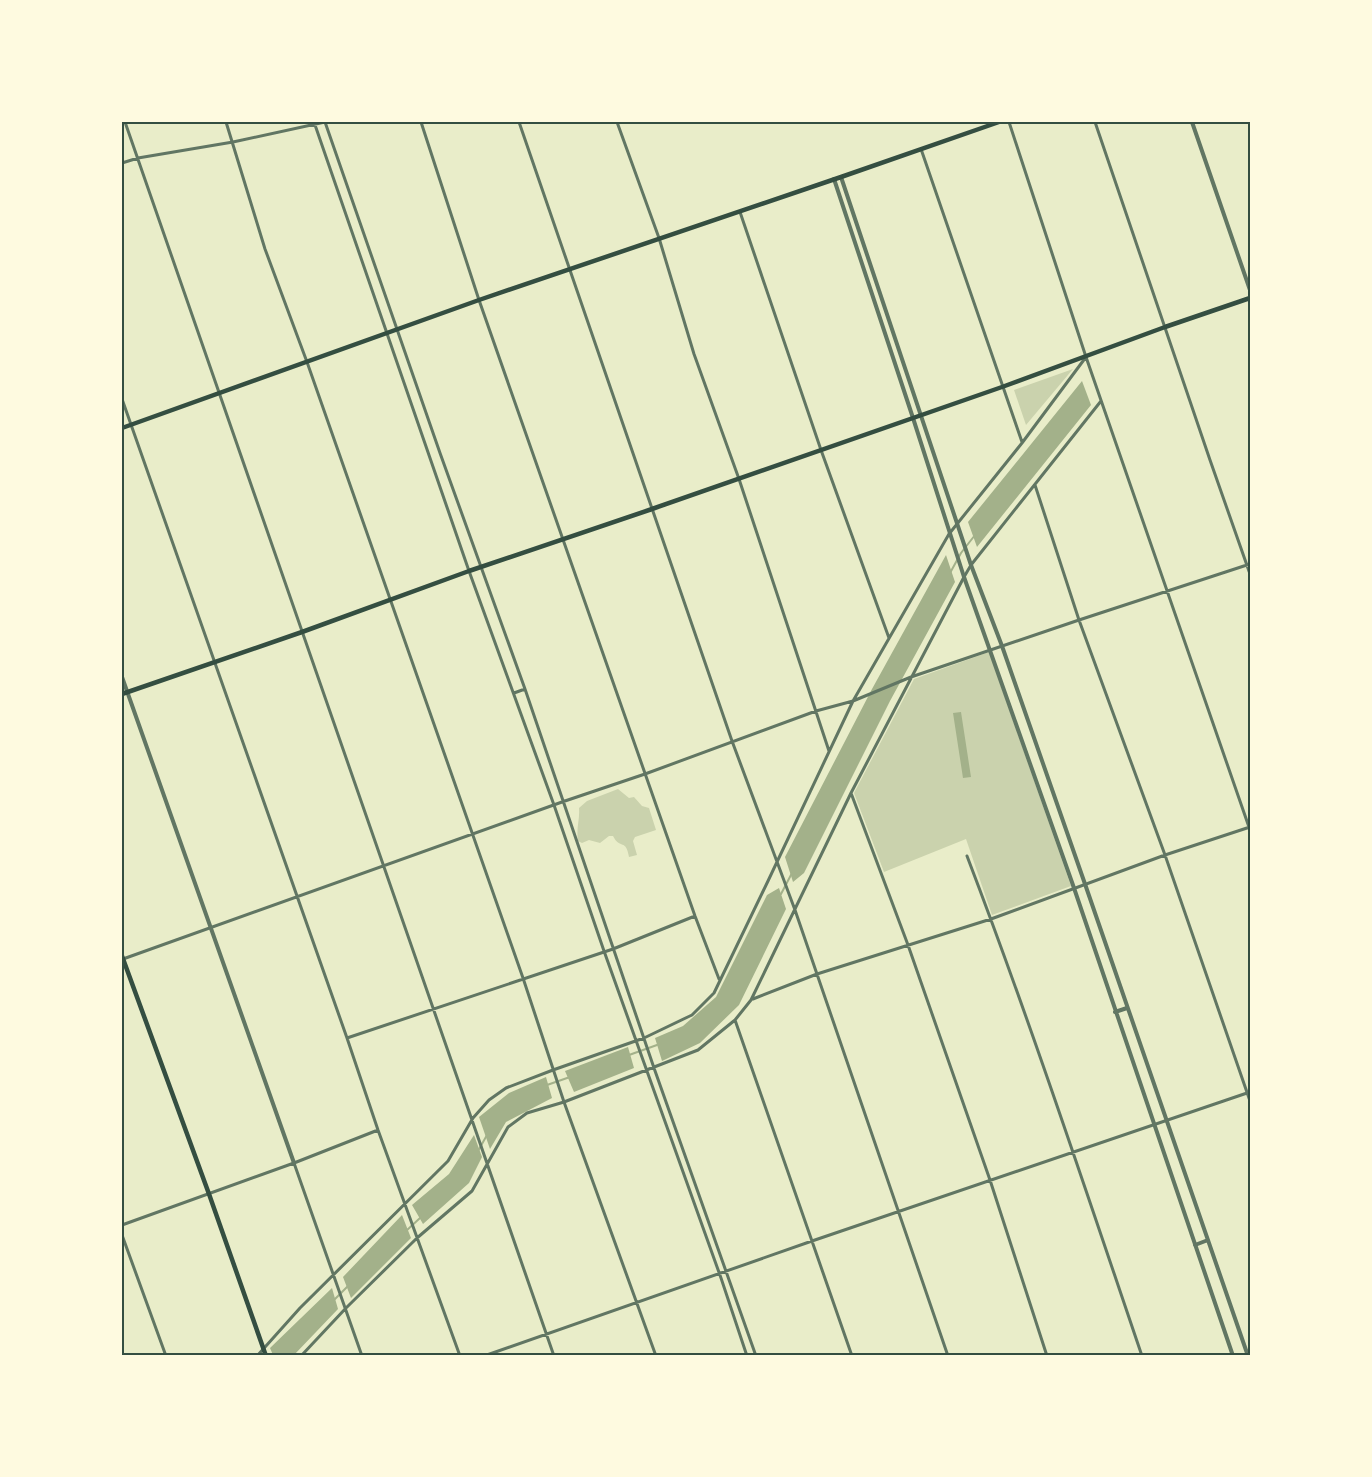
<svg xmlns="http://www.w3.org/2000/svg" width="1372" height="1477" font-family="'Archivo Narrow',sans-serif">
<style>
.green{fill:#cad2ad}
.water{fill:#a3b18a}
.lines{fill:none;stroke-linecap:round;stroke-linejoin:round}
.stream{stroke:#a3b18a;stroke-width:2}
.minor{stroke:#617663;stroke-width:3}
.tertiary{stroke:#617663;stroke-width:4}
.secondary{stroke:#344e41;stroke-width:4.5}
.neatline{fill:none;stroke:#344e41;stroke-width:2}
</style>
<rect width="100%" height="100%" fill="#e9edc9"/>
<path class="green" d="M1073,369L1026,425L1014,390Z
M989,652L1071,886L992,915L966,839L884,872L854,793L914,679Z
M618,789L629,798L634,797L642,806L649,808L656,830L635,837L633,841L637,855L629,857C626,838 620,850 613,836H609L600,843L589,840L582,843L578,841C576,827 580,820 579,808L587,801Z"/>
<path class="water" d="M1082,381L1091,405L977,547L968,522Z
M946,555L955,582L890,701L804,873L793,882L785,857L872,689Z
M961,712L971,777L963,778L953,713Z
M779,888L786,909L739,1005L700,1043L662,1061L655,1038L683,1026L716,997L767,895Z
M628,1047L634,1068L574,1092L565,1071Z
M546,1077L552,1098L506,1122L490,1149L479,1117L509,1093Z
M474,1135L482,1157L469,1183L423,1224L412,1205L449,1174Z
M402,1215L411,1238L351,1298L343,1277Z
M332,1288L338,1309L294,1355H273L270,1348Z"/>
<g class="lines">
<path class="stream" d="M950,573L961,553L975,535
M781,894L792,873
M629,1055L657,1045
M547,1085L570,1077
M478,1151L487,1135
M406,1231L420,1218
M335,1299L348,1286"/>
<path class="minor" d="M125,122C267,533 411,944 554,1356
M226,122L265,249L307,362L523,978L564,1102L656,1356
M314,122L469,571L554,805L604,951L721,1278L747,1356
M325,122L440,453L525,689L654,1068L756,1356
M421,122L479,300L695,916L719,979
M519,122L732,741L795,910L948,1356
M617,122L659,238L694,354L739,479L829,751
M1009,122L1086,357L1250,830
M1095,122L1210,460L1250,574
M921,149L1022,442
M122,163L138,158L233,142L325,122
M740,212L821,450L889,638
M122,399L347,1038L378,1130L460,1356
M1035,485L1079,620L1165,855L1250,1101
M514,693L525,689
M851,793L908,945L990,1180L1047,1356
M967,856C1030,1021 1085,1188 1142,1356
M123,959L562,802L645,774L816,711L853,701L911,677L1079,620L1250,564
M753,999L817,974L991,919L1165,855L1250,827
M735,1020L852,1356
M347,1038L613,949L695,916
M294,1163L362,1356
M122,1225L294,1163L378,1130
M122,1235L166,1356
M257,1356L300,1308L448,1161L473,1118L489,1100L506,1088L553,1070L644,1038L692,1015L714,993L768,881L853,701L949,534L1022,443L1086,357
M301,1356L346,1308L417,1238L472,1191L508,1127L527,1113L564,1102L698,1050L735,1020L751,1000L851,793L964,577L971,565L1101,401
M484,1356L812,1241L1250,1092"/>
<path class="tertiary" d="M1192,122L1250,290
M841,177L971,565L1002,646L1085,884L1248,1356
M834,179L913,418L964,577L1074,888L1233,1356
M122,677L294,1163
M1115,1012L1127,1008
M1195,1245L1208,1240"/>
<path class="secondary" d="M122,428L479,300L841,177L999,122
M122,694L302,632L469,571L652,509L1002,387L1165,327L1250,298
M122,956L209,1194L266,1356"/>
</g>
<rect width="1372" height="1477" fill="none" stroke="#fefae0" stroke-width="246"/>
<rect x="123" y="123" width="1126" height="1231" class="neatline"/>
</svg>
